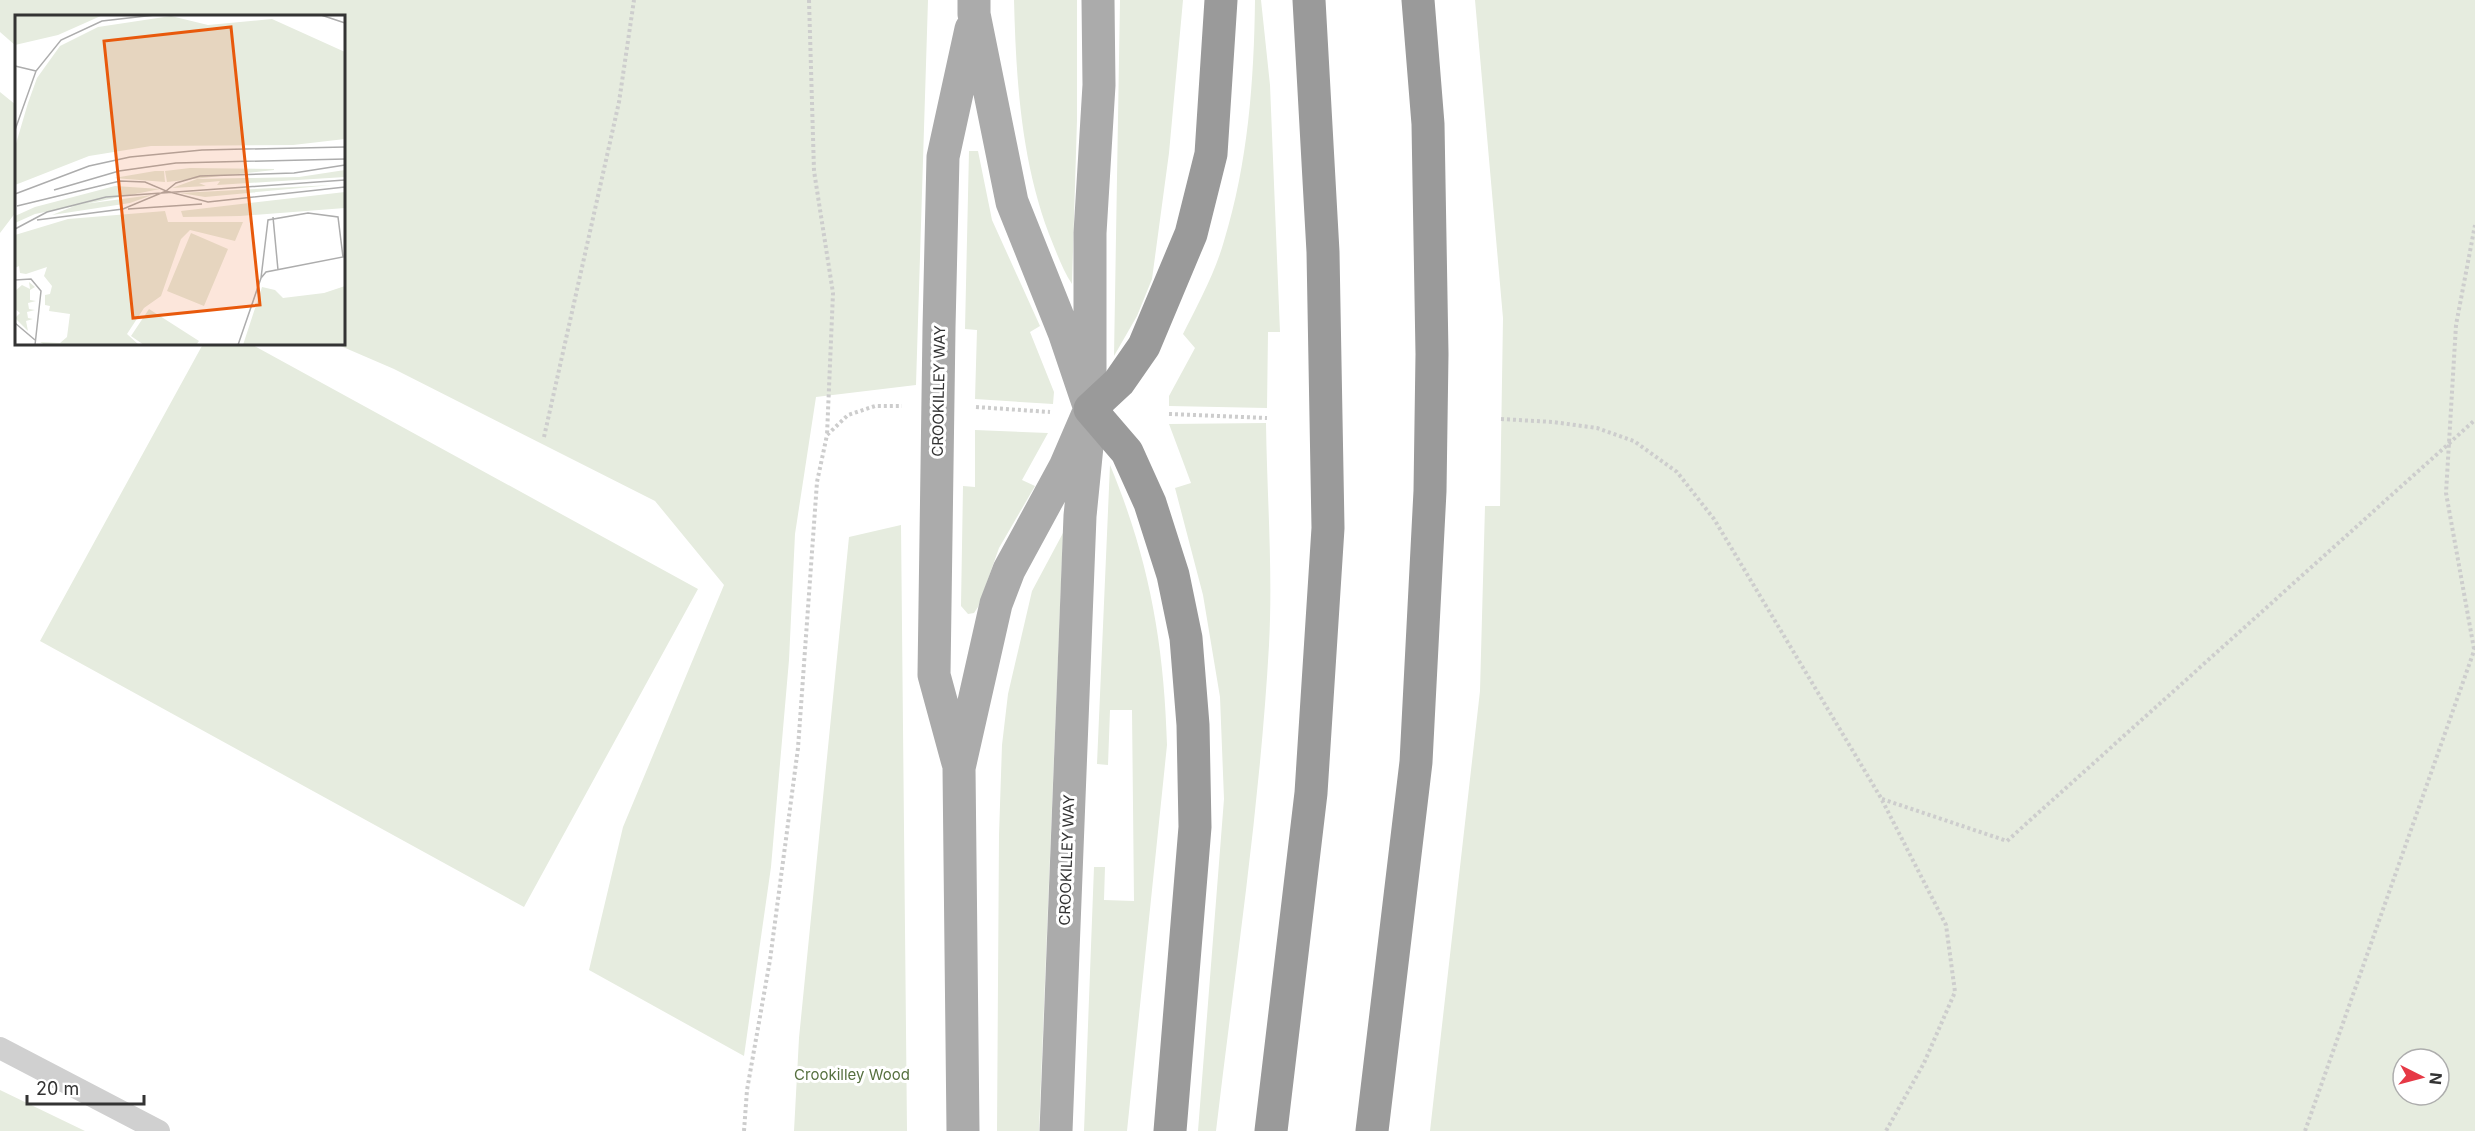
<svg xmlns="http://www.w3.org/2000/svg" width="2475" height="1131" font-family="Inter,sans-serif">
<style>
.green{fill:#e6ecdf;fill-rule:evenodd}
.lines{fill:none;stroke-linecap:round;stroke-linejoin:round}
.path{stroke:#cdcdcd;stroke-width:4;stroke-dasharray:3 3;stroke-linecap:butt}
.service{stroke:#d0d0d0;stroke-width:22}
.primary{stroke:#ababab;stroke-width:33}
.motorway{stroke:#9a9a9a;stroke-width:33}
.labels{text-anchor:middle;stroke-width:6;stroke-linejoin:round;paint-order:stroke}
.street-label{font-size:15px;fill:#333;stroke:#fff}
.park-label{font-size:15px;fill:#56703f;stroke:#fff}
.inset-road{fill:none;stroke:#adadad;stroke-width:1.5}
.view{fill:#e8590c;fill-opacity:0.15;stroke:#e8590c;stroke-width:3}
.inset-edge{fill:none;stroke:#333;stroke-width:3}
</style>
<rect width="100%" height="100%" fill="#fff"/>
<path class="green" d="M0,0H928L916,385L816,397L795,534L789,660L771,867L744,1056L589,970L623,827L724,585L655,501L394,369L336,344H344V16H16V46L0,32Z
M1014,0H1077V120L1072,284C1062,269 1056,251 1049,234C1021,159 1016,79 1014,0Z
M1120,0H1183L1169,153L1152,279L1137,316L1114,356Z
M1255,0H1261L1270,85L1280,332H1268L1267,408L1169,406V396L1195,348L1183,334C1198,304 1215,273 1224,241C1248,163 1254,81 1255,0Z
M1475,0H2475V1131H1430L1480,691L1485,506H1500L1503,318ZM2403,1059H2439V1095H2403Z
M0,92L16,105V212L0,233Z
M969,151H978L992,220L1040,326L1030,332L1054,392L1053,404L975,399L977,330L965,329Z
M203,344H251L698,589L524,907L40,641Z
M1266,423C1267,497 1273,570 1269,645C1260,807 1235,969 1216,1131H1198L1224,799L1220,697L1203,595L1175,488L1191,483L1169,424Z
M975,430L1048,433L1022,480L1035,486L999,548L978,607L974,613L968,614L961,606L963,486L975,487Z
M1110,465C1149,559 1164,643 1167,745L1127,1131H1084L1094,867H1105L1104,900L1134,901L1132,710H1110L1108,765L1097,764Z
M901,525L907,1131H794L799,1038L849,537Z
M1063,533L1039,1131H997L999,835L1002,745L1008,694L1032,591Z
M0,1090L85,1131H0Z"/>
<g class="lines">
<path class="path" d="M809,0L814,171L833,293L827,435
M976,407L1050,412
M1169,414L1267,418
M1501,419L1553,422L1597,428L1634,441L1677,472L1714,519L1881,798L1946,925L1955,992L1924,1063L1886,1131
M544,437L619,102L634,0
M2474,649L2446,493L2456,325L2475,225
M1882,799L2007,841L2475,420
M744,1131L747,1090L770,960L798,748L817,482L827,435L848,415L875,406H902
M2305,1131L2475,648"/>
<path class="service" d="M0,1048L159,1131"/>
<path class="primary" d="M1090,382V233L1099,85L1098,0
M958,763L934,675L939,328L943,157L971,29
M963,1131L959,768L996,604L1009,570L1065,467L1090,409L1064,332L1012,202L974,14V0
M1056,1131L1080,516L1088,436"/>
<path class="motorway" d="M1170,1131L1195,827L1193,725L1186,638L1173,575L1150,503L1127,452L1090,409L1119,382L1144,346L1191,234L1211,154L1221,0
M1271,1131L1311,793L1328,528L1323,252L1309,0
M1372,1131L1416,762L1430,491L1432,354L1428,124L1418,0"/>
</g>
<g class="labels">
<g class="street-label">
<text transform="translate(939 391) rotate(-89)" y="5">CROOKILLEY WAY</text>
<text transform="translate(1067 860) rotate(-88)" y="5">CROOKILLEY WAY</text>
</g>
<g class="park-label">
<text x="852" y="1080">Crookilley Wood</text>
</g>
</g>
<g transform="translate(15 15)">
<rect width="330" height="330" fill="#fff"/>
<path d="M0,0H88L43,20L0,30ZM156,1L193,10L257,4L330,37V124L278,130L136,131L74,141L0,170V132L13,88L22,63L45,31L83,12ZM175,153L259,154V155L152,167L150,156ZM330,155V162L202,170L205,166L184,168L191,171L157,173L182,164L284,162ZM140,156H149L150,167L99,163ZM317,170L190,182L165,178ZM100,171L145,174L20,199L0,208V201L20,192ZM330,177V193L225,201L168,202L166,196ZM137,180L115,188L37,200L62,190ZM150,196L153,207H228L220,226L175,215L166,224L146,281L129,293L112,319L124,330H30L25,327L45,328L52,322L55,299L34,296L35,291L30,290V280L35,279L37,271L29,261L32,252L11,259L5,258L4,251L0,253V220L53,204ZM176,218L213,234L189,291L152,276ZM14,267L20,272L15,275V285L21,286L13,288L14,294L20,295L12,297L13,303L18,304L11,306L13,316L0,303L5,298L0,294V276L7,270L15,274ZM330,271V330H228L247,272L260,275L268,283L309,278ZM134,294L184,326L181,330H129L116,321Z" fill="#e6ecdf"/>
<path class="inset-road" d="M306,0L330,8M0,51L21,56M0,115L21,56L46,25L87,6L140,0M39,175L104,156L161,148L330,144M0,179L74,151L115,142L187,135L330,132M2,191L105,166L130,167L151,176L161,168L185,161L279,158L330,150M113,194L187,189M258,202L263,255M22,205L108,194L151,176L193,187L330,172M0,214L32,197L91,182L330,165M0,265L16,264L26,276L20,330M0,308L20,325M223,330L246,263L253,205L293,198L323,202L328,242L251,257L246,263"/>
<path class="view" d="M216,12L245,290L118,303L89,26Z"/>
<rect width="330" height="330" class="inset-edge"/>
</g>
<g transform="translate(2421 1077) rotate(96)"><circle r="28" fill="#ffffff" stroke="#adadad" stroke-width="1.5"/>
<path d="M0-4.5L10 22L0 15L-10 22Z" fill="#e63946"/>
<text y="-9" font-size="16" font-weight="bold" text-anchor="middle" fill="#333333">N</text>
</g>
<path d="M27 1095v9h117v-9" fill="none" stroke="#333333" stroke-width="3"/>
<text x="36" y="1095" font-size="18" fill="#333333" stroke="#ffffff" stroke-width="4.5" paint-order="stroke">20 m</text>
</svg>
